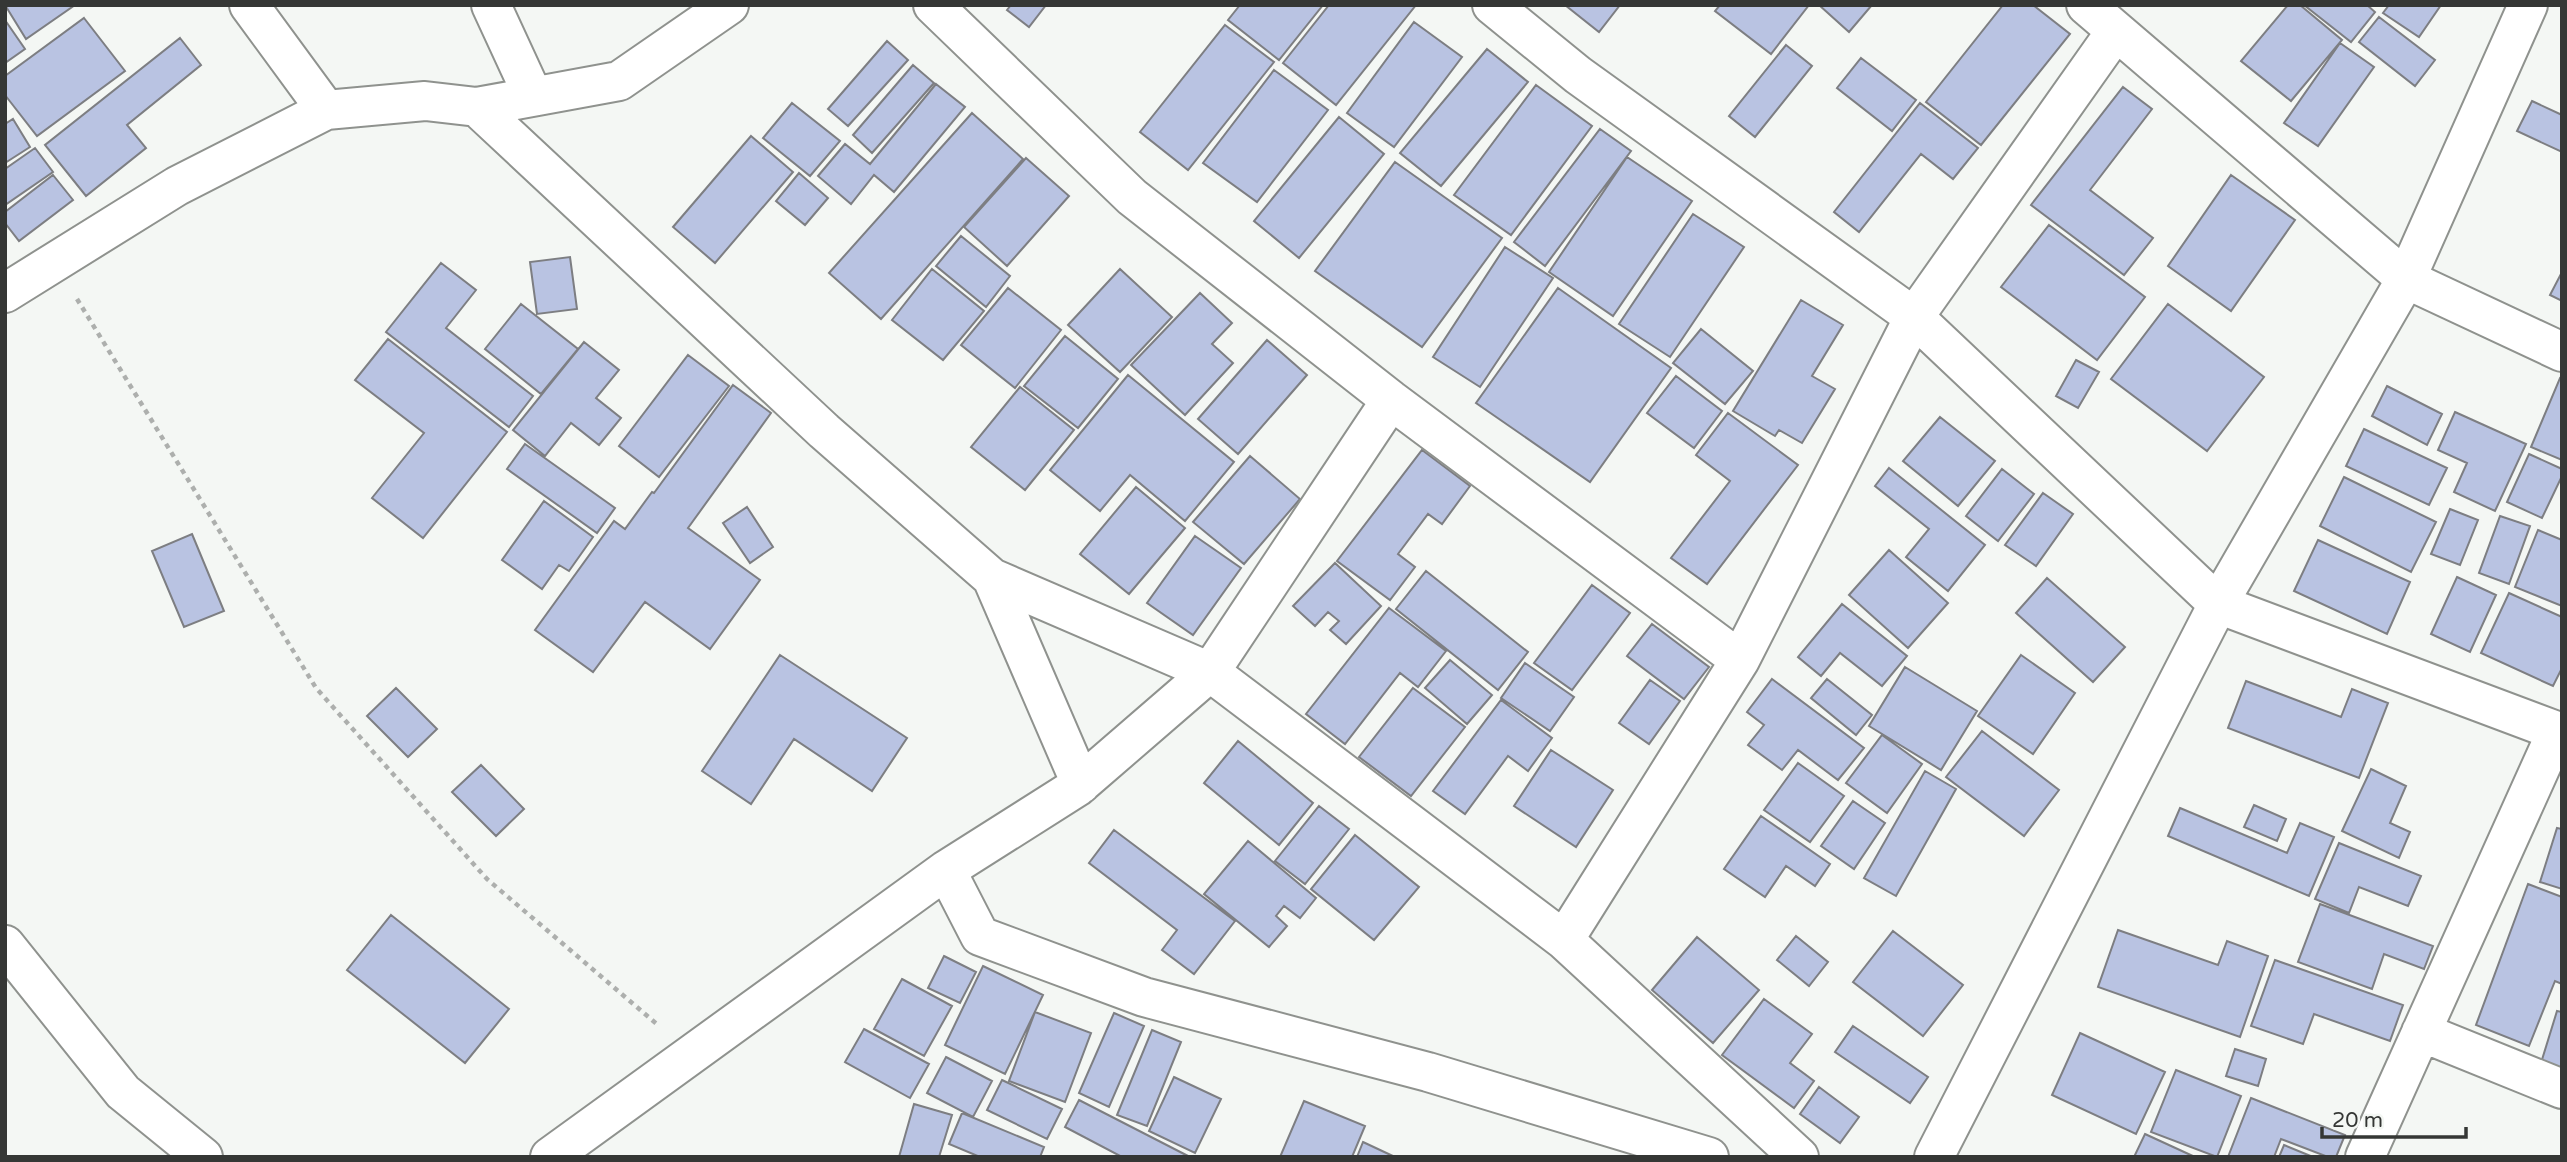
<svg xmlns="http://www.w3.org/2000/svg" width="2567" height="1162" font-family="'Varela Round',sans-serif">
<style>
.building{fill:#b9c3e2;stroke:#7d7e82;stroke-width:2}
.lines{fill:none;stroke-linecap:round;stroke-linejoin:round}
.street-casing{stroke:#8f928e;stroke-width:42}
.path{stroke:#adafad;stroke-width:4.5;stroke-dasharray:5 5;stroke-linecap:butt}
.street{stroke:#fff;stroke-width:38}
</style>
<rect width="100%" height="100%" fill="#f4f7f4"/>
<path class="building" d="M5,5H75L26,39Z
M1011,5H1046L1029,27L1007,10Z
M1240,5H1323L1279,60L1228,20Z
M1329,5H1416L1336,105L1283,63Z
M1565,5H1620L1599,32Z
M1720,5H1809L1771,54L1715,11Z
M1819,5H1872L1849,32Z
M2003,5H2033L2070,34L1981,145L1926,102Z
M2288,5H2300L2342,40L2291,101L2241,61Z
M2304,5H2367L2375,12L2351,42Z
M2389,5H2441L2419,37L2383,13Z
M2379,17L2435,60L2415,86L2359,42Z
M84,18L125,71L37,136L5,95V76Z
M5,20L25,49L5,63Z
M1414,22L1462,57L1394,147L1347,113Z
M1225,25L1274,62L1188,170L1140,132Z
M180,38L201,65L127,125L146,148L86,196L45,145Z
M887,41L908,60L848,126L828,109Z
M2340,43L2374,67L2318,146L2284,123Z
M1786,45L1812,66L1755,137L1729,116Z
M1487,49L1528,82L1441,186L1400,153Z
M1861,58L1916,100L1892,131L1837,88Z
M913,65L934,83L872,153L853,135Z
M1274,70L1328,110L1257,202L1203,163Z
M936,84L965,107L894,192L874,175L851,204L818,176L845,144L870,164Z
M1536,85L1592,126L1511,235L1454,195Z
M2123,87L2152,109L2090,190L2153,238L2124,275L2031,205Z
M2532,101L2562,115V152L2517,131Z
M792,103L840,141L810,176L763,138Z
M1920,103L1978,148L1953,179L1921,154L1859,232L1834,212Z
M972,113L1023,159L881,319L829,273Z
M1339,117L1384,154L1299,258L1254,221Z
M13,119L30,147L5,163V124Z
M1600,129L1631,151L1545,266L1514,242Z
M751,136L793,172L715,263L673,227Z
M35,148L53,172L5,205V169Z
M1627,157L1692,201L1613,316L1549,272Z
M1026,158L1069,196L1007,266L964,227Z
M1395,162L1502,238L1422,347L1315,271Z
M799,173L828,198L805,225L776,201Z
M53,175L73,200L19,241L5,223V212Z
M2231,175L2295,220L2231,311L2168,266Z
M1693,214L1744,247L1670,357L1619,324Z
M2049,225L2145,297L2097,360L2001,287Z
M961,236L1010,276L986,307L936,266Z
M1505,247L1553,278L1480,387L1433,357Z
M570,257L577,309L537,314L530,262Z
M441,263L476,290L446,328L533,396L509,427L386,332Z
M932,269L984,311L943,360L892,320Z
M1120,269L1172,317L1120,372L1068,325Z
M2562,272V301L2550,295Z
M1008,288L1061,330L1015,388L961,345Z
M1558,288L1671,368L1590,482L1476,403Z
M1200,293L1232,323L1212,344L1233,363L1185,415L1131,365Z
M1801,300L1843,325L1812,376L1835,389L1802,443L1779,430L1775,436L1733,411Z
M521,304L578,349L541,394L485,349Z
M2168,304L2264,377L2207,451L2111,379Z
M1701,329L1753,371L1725,404L1673,363Z
M1065,336L1118,379L1078,428L1024,386Z
M388,339L507,432L423,538L372,498L424,433L355,380Z
M1267,340L1307,375L1238,454L1198,419Z
M584,342L619,370L596,398L621,418L599,445L571,423L545,456L513,430Z
M688,355L729,386L659,477L619,446Z
M2076,360L2099,372L2078,408L2056,396Z
M1128,375L1234,462L1185,521L1130,475L1100,511L1050,470Z
M1676,376L1722,411L1694,448L1647,413Z
M2560,378L2562,379V460L2531,447Z
M733,385L771,413L688,528L760,580L710,649L645,602L593,672L535,630L614,521L625,529L652,492L654,493Z
M2387,386L2442,414L2427,445L2372,416Z
M1020,387L1074,430L1025,490L971,447Z
M2455,412L2526,444L2495,511L2454,492L2467,463L2438,450Z
M1728,413L1798,465L1707,584L1671,558L1730,481L1696,455Z
M1940,417L1995,461L1958,506L1903,461Z
M2364,429L2447,468L2429,505L2346,466Z
M525,444L615,508L597,533L507,469Z
M1422,450L1470,486L1442,524L1428,514L1398,554L1415,567L1390,600L1337,561Z
M2529,454L2562,469V476L2542,518L2507,502Z
M1250,456L1300,499L1244,564L1193,522Z
M1889,468L1985,545L1948,591L1906,557L1929,529L1875,486Z
M2002,469L2034,494L1998,541L1966,516Z
M2344,477L2436,522L2411,572L2320,526Z
M1136,487L1185,528L1129,594L1080,554Z
M2043,493L2073,514L2036,566L2005,545Z
M544,501L593,537L569,571L559,565L542,589L502,560Z
M747,507L773,547L750,563L723,523Z
M2450,509L2478,520L2460,565L2431,554Z
M2500,516L2530,526L2509,584L2479,573Z
M2538,530L2562,540V606L2515,587Z
M192,534L224,611L184,627L152,551Z
M1195,536L1241,568L1193,635L1147,603Z
M2318,540L2410,582L2387,634L2294,591Z
M1889,550L1948,603L1908,648L1849,595Z
M1335,563L1381,606L1346,644L1330,630L1339,621L1328,612L1315,626L1293,606Z
M1426,571L1528,652L1498,690L1396,609Z
M2457,577L2496,595L2470,652L2431,634Z
M2047,578L2125,647L2093,682L2016,613Z
M1592,585L1630,613L1572,690L1534,663Z
M2509,593L2562,617V668L2553,686L2481,653Z
M1842,604L1907,656L1882,686L1840,653L1821,676L1798,657Z
M1389,608L1446,651L1418,687L1400,673L1345,744L1306,714Z
M1652,624L1709,667L1684,699L1627,656Z
M780,655L907,738L872,791L794,739L751,804L702,771Z
M2021,655L2075,693L2033,754L1978,716Z
M1450,660L1492,695L1467,724L1425,688Z
M1525,663L1574,697L1550,731L1501,698Z
M1905,667L1977,711L1941,770L1869,726Z
M1772,679L1864,748L1838,780L1798,750L1782,770L1748,745L1764,725L1747,712Z
M1827,679L1872,715L1856,735L1811,698Z
M1650,680L1680,701L1649,744L1619,723Z
M2246,681L2341,717L2352,689L2388,703L2359,778L2228,728Z
M396,688L437,729L408,757L367,716Z
M1413,688L1465,727L1411,796L1359,757Z
M1501,700L1552,738L1528,771L1508,756L1465,814L1433,791Z
M1982,731L2059,790L2024,836L1946,777Z
M1882,735L1922,764L1887,813L1846,783Z
M1238,741L1313,803L1279,845L1204,783Z
M1551,750L1613,790L1576,847L1514,806Z
M1798,763L1844,796L1810,842L1764,810Z
M481,765L524,809L496,836L452,792Z
M2371,769L2406,786L2390,823L2410,832L2399,858L2342,831Z
M1925,771L1956,789L1896,896L1864,878Z
M1853,801L1885,823L1854,869L1821,846Z
M2254,805L2286,819L2277,841L2244,827Z
M1319,806L1349,829L1305,884L1275,861Z
M2180,808L2287,853L2300,823L2334,837L2309,896L2168,836Z
M1761,816L1830,864L1815,886L1786,866L1765,897L1724,869Z
M2557,828L2562,829V889L2540,882Z
M1114,830L1235,921L1194,974L1162,950L1177,930L1089,863Z
M1355,835L1419,887L1374,940L1311,889Z
M1248,841L1316,898L1300,918L1284,906L1276,916L1287,926L1269,947L1204,894Z
M2339,843L2421,876L2408,906L2359,887L2349,913L2315,899Z
M2528,884L2562,897V984L2555,981L2529,1046L2476,1025Z
M2320,904L2433,946L2424,969L2384,954L2372,989L2298,962Z
M391,915L509,1009L465,1063L347,970Z
M2118,930L2218,965L2227,941L2268,956L2240,1037L2098,987Z
M1893,931L1963,985L1923,1036L1853,982Z
M1796,936L1828,962L1809,986L1777,960Z
M1697,937L1759,990L1713,1043L1652,990Z
M944,956L976,972L960,1003L928,988Z
M2275,960L2403,1005L2390,1041L2314,1014L2303,1044L2251,1026Z
M983,966L1043,995L1005,1074L945,1045Z
M902,979L952,1006L924,1056L874,1029Z
M1764,999L1812,1034L1790,1063L1814,1081L1794,1108L1722,1055Z
M2557,1011L2562,1012V1069L2541,1063Z
M1035,1012L1091,1033L1065,1102L1009,1081Z
M1114,1013L1144,1026L1109,1107L1079,1093Z
M1853,1026L1928,1077L1910,1103L1835,1052Z
M864,1029L929,1064L910,1098L845,1062Z
M1152,1030L1181,1042L1147,1126L1117,1115Z
M2080,1033L2165,1072L2136,1134L2052,1095Z
M2235,1049L2266,1059L2258,1086L2226,1076Z
M946,1057L992,1081L973,1117L927,1093Z
M2176,1070L2241,1096L2217,1157L2151,1132Z
M1174,1077L1221,1099L1195,1153L1149,1131Z
M1002,1080L1062,1109L1047,1139L987,1110Z
M1819,1087L1859,1117L1840,1143L1800,1114Z
M2251,1098L2345,1135L2336,1157H2328L2281,1139L2274,1157H2228Z
M1079,1100L1190,1157H1122L1065,1127Z
M1304,1101L1365,1126L1352,1157H1280Z
M914,1104L952,1115L939,1157H899Z
M962,1113L1044,1147L1040,1157H980L949,1144Z
M2145,1134L2195,1157H2134Z
M1363,1142L1395,1157H1357Z
M2284,1145L2313,1157H2279Z"/>
<g class="lines">
<g class="street-casing">
<path id="street" d="M249,5L326,110
M491,5L533,96
M933,5L1132,197L1391,400L1740,660
M1492,5L1578,75L1914,317L2218,604L2562,733
M2086,5L2406,279L2562,352
M477,107L824,431L992,578L1210,672L1564,940L1799,1157
M5,293L177,186L326,110L425,101L477,107L619,81L729,5
M992,578L1081,784
M946,870L980,936L1144,997L1428,1072L1709,1157
M1564,940L1740,660L1914,317L2116,31
M5,945L123,1092L203,1157
M2421,1032L2562,1089
M550,1157L946,870L1077,787L1210,672L1391,400
M1934,1157L2218,604L2406,279L2528,5
M2365,1157L2557,731"/>
</g>
<path class="path" d="M77,299L316,688L487,879L659,1026"/>
<use href="#street" class="street"/>
</g>
<rect width="2567" height="1162" fill="none" stroke="#353735" stroke-width="14"/>
<path d="M2322 1127v10h144v-10" fill="none" stroke="#353735" stroke-width="3.5"/>
<text x="2332" y="1127" font-size="21" fill="#353735" stroke="#f4f7f4" stroke-width="5" paint-order="stroke">20 m</text>
</svg>
